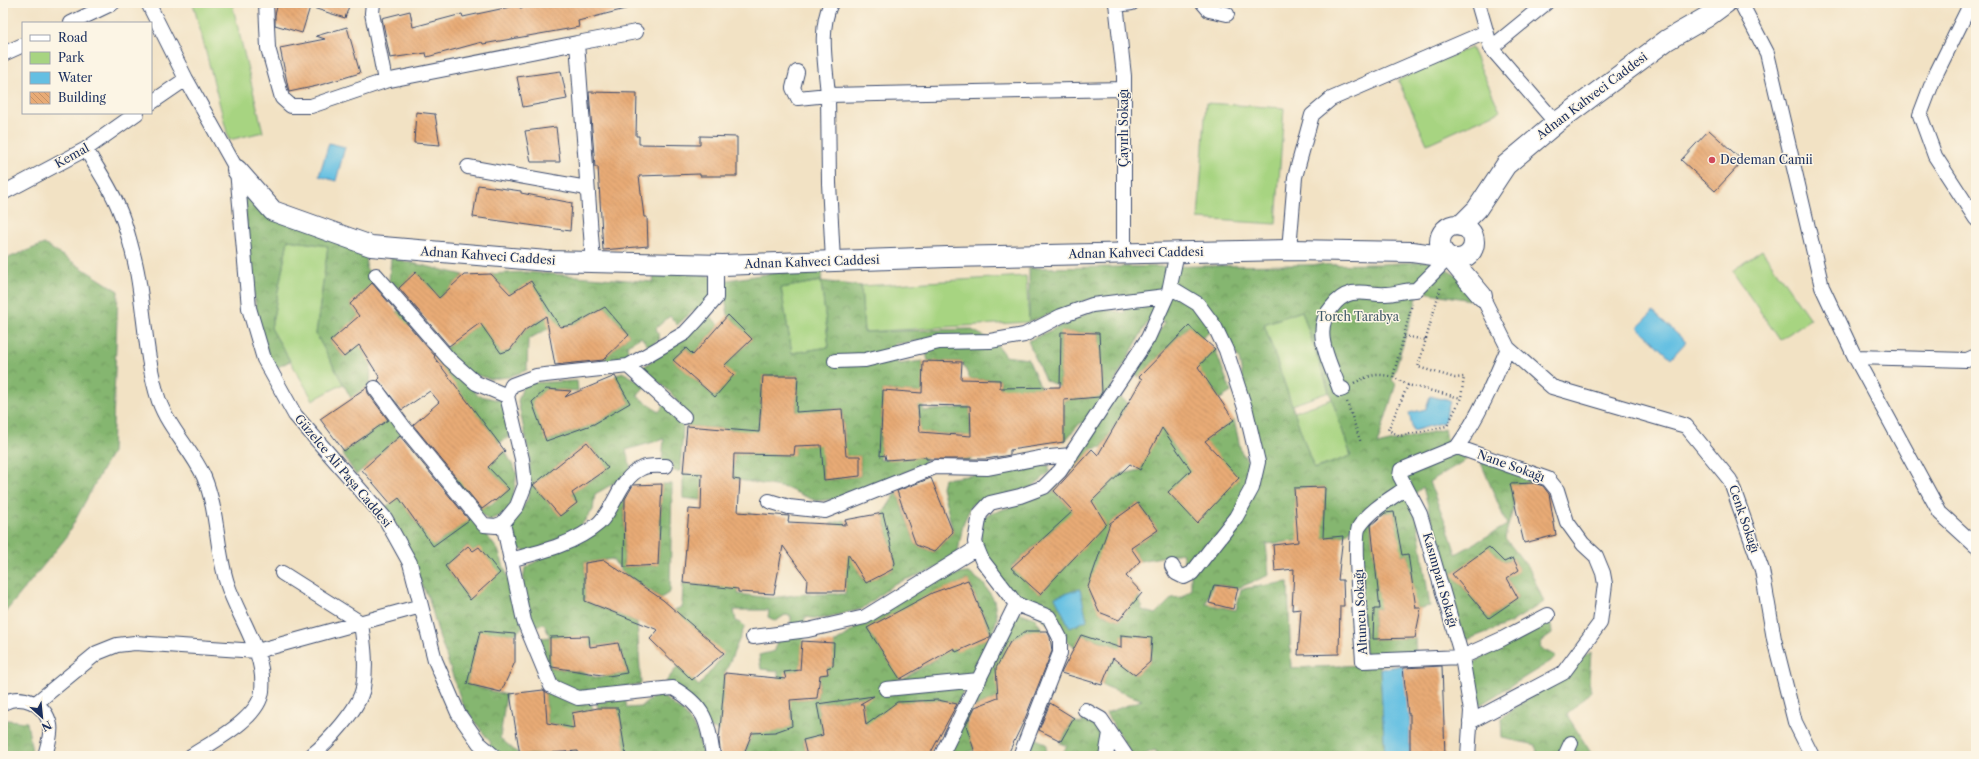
<svg xmlns="http://www.w3.org/2000/svg" width="1979" height="759" font-family="'Libre Caslon Text',serif">
<style>
.green{fill:#a7d481;stroke:#618270}
.forest{fill:url(#forest-crowns);stroke:#507266;fill-rule:evenodd}
.water{fill:#64bfe2;stroke:#4077a0}
.building{fill:url(#building-back-hatch);fill-rule:evenodd}
.lines{fill:none;stroke-linecap:round;stroke-linejoin:round}
.street-casing{stroke:#3b4a6d;stroke-width:16}
.secondary-casing{stroke:#3b4a6d;stroke-width:22}
.path{stroke:#3b4a6d;stroke-width:2.5;stroke-dasharray:1 3;stroke-linecap:butt}
.street{stroke:#fff;stroke-width:14}
.secondary{stroke:#fff;stroke-width:20}
.poi-dot{fill:#d1495b;stroke:#fcf5e5;stroke-width:1.5}
.labels{text-anchor:middle;stroke-width:3;stroke-linejoin:round;paint-order:stroke}
.street-label{font-size:12px;fill:#1b2f5e;stroke:#fcf5e5}
.poi-label{font-size:12px;fill:#1b2f5e;stroke:#fcf5e5;text-anchor:start}
.park-label{font-size:12px;fill:#3e5867;stroke:#fcf5e5}
</style>
<defs>
<pattern id="forest-crowns" width="20" height="18" patternUnits="userSpaceOnUse"><rect width="20" height="18" fill="#85b66f"/><path d="M2 6a3 3 0 1 1 6 0M12 15a3 3 0 1 1 6 0" fill="none" stroke="#6c945e"/></pattern>
<pattern id="building-back-hatch" width="6" height="6" patternUnits="userSpaceOnUse"><rect width="6" height="6" fill="#e8ab76"/><path d="M-1 5l2 2M0 0l6 6M5-1l2 2" fill="none" stroke="#c69368"/></pattern>
</defs>
<rect width="100%" height="100%" fill="#fcf5e5"/>
<filter id="ink" filterUnits="userSpaceOnUse"><feTurbulence type="fractalNoise" baseFrequency=".025" numOctaves="2"/><feDisplacementMap in="SourceGraphic" scale="8" xChannelSelector="R" yChannelSelector="G"/><feConvolveMatrix kernelMatrix="1 2 1 2 8 2 1 2 1" color-interpolation-filters="sRGB"/></filter>
<filter id="wash" filterUnits="userSpaceOnUse"><feTurbulence type="fractalNoise" baseFrequency=".012" numOctaves="4" result="noise"/><feDisplacementMap in="SourceGraphic" scale="16" xChannelSelector="R" yChannelSelector="G"/><feGaussianBlur stdDeviation="0.9" result="paint"/><feColorMatrix in="noise" values="0 0 0 0 0 0 0 0 0 0 0 0 0 0 0 0 0 1.4 0 .05"/><feComposite in="paint" operator="in"/></filter>
<g filter="url(#wash)">
<rect width="100%" height="100%" fill="#f2e2c4"/>
<path class="green" d="M193,3H232L263,132L229,140Z
M1471,47L1500,111L1427,144L1398,80Z
M1206,103L1284,108L1276,224L1198,219Z
M288,240L328,246L316,334L343,384L313,400L271,328Z
M1762,250L1810,319L1780,340L1732,271Z
M1026,276L1029,322L864,332L861,286Z
M821,281L829,347L792,353L781,288Z
M1302,311L1329,392L1292,405L1264,324Z
M1332,399L1351,456L1314,469L1294,412Z"/>
<path class="forest" d="M249,191L367,254L366,269L377,279L350,304L359,316L330,341L344,357L403,307L413,323L371,363L370,385L351,398L316,334L328,246L288,240L271,328L290,361L274,369L259,326L249,263L244,195Z
M44,244L118,291L112,452L65,539L3,615V260Z
M391,258L464,275L439,298L416,272L398,289L389,281Z
M1432,261L1460,278L1470,300L1419,291L1392,380L1396,384L1377,445L1445,429L1448,445L1467,459L1429,482L1447,526L1456,554L1507,525L1479,458L1546,482L1511,484C1517,511 1510,514 1505,538L1530,570L1544,602L1510,623L1464,641L1423,487L1413,495L1430,606L1421,608L1374,609L1373,639L1415,638L1416,658L1380,665L1385,756H1158L1155,750L1141,756H1132L1106,713L1142,700L1102,685L1116,646L1081,635L1075,647L979,565L982,517L1054,491L1050,487L1091,431L1081,422L1064,442V400L1102,396L1099,333L1061,332L1060,387L1045,380L1028,341L1099,308L1125,313L1121,299H1089L1029,322V268L1383,264ZM1302,311L1351,456L1314,469L1264,324ZM1212,312L1239,359L1250,417L1255,472L1241,451L1234,420L1182,457L1160,425L1140,470L1118,475L1092,501L1088,528L1054,491L1092,449L1102,447L1128,403L1110,390L1150,318L1165,322L1133,372L1139,377L1189,326L1202,338L1212,330ZM1325,487L1324,518L1297,519L1294,488ZM1138,503L1158,530L1131,548L1140,561L1182,553L1185,565L1191,575V590L1182,597L1172,598L1156,614L1142,610L1139,596L1119,620L1099,612L1110,523ZM1394,512L1399,542L1372,545L1371,514ZM1060,523L1085,546L1040,594L1011,567ZM1354,527L1366,665L1291,668L1288,582L1241,589L1236,610L1206,604L1213,584L1238,588L1269,575L1266,544L1343,536ZM1489,548L1504,562L1513,558L1519,569L1507,578L1518,598L1489,618L1452,574ZM1408,554L1413,589L1379,594L1375,558ZM1152,638L1150,662L1135,675L1121,664Z
M824,265L821,281L861,286L864,332L970,329L995,342L1005,356L1028,359L1041,388L1000,389V380L970,379L962,362L928,361L925,348L919,341L894,344L898,364L923,361V411L970,407L971,461L962,460L964,435L929,433L924,463L853,500L835,499L816,501L786,488L733,479L736,430L687,426C678,394 667,388 641,369L700,323L694,310L677,325L670,316L656,328L660,339L649,347L641,337L627,345L629,357L599,364L629,335L605,307L573,325L548,329L528,339L527,370L509,377L490,379L462,371L477,395L507,402L509,437L499,443L480,418L442,450L488,507L509,489L488,467L505,451L517,473L513,498L508,511L490,521L483,516L431,449L451,435L444,372L398,406L390,392L436,355L473,328L505,298L484,328L501,353L510,350L525,330L551,313L531,282L510,294L491,274L525,272L653,282L655,267L683,266L722,281ZM821,281L829,347L792,353L781,288ZM715,297H725L728,315L752,339L724,366L733,375L715,397L673,360L686,348L693,355L719,325L709,315ZM763,376H798L794,455L757,454ZM883,390L918,393L921,457L880,460ZM842,409L845,443L805,445V412ZM860,456V476L824,480L822,458Z
M1215,349L1231,392L1220,399L1208,383L1167,398Z
M622,372L646,385L637,396L659,412L668,399L678,407L683,428L680,471H674L672,462L662,461L664,439L626,450L631,469L616,482L595,494L593,510L578,529L560,536L546,546L527,552L513,546L510,533L517,516L528,499L529,483L530,459L518,401L524,383L577,381L578,391L546,389L532,402L547,441L594,424L630,403L615,376ZM587,442L608,468L572,493L576,503L560,516L533,485Z
M392,417L404,432L356,475L342,453Z
M1049,465V473L1032,487L972,504L963,524L957,557L950,563L894,584L862,609L820,619L805,617L800,670L785,672L790,700L817,698L820,675L828,674L827,668L833,666L834,643C854,632 867,616 885,602C897,593 954,572 969,573L983,583L994,600L997,618L992,636L957,704L938,700L897,702L867,732L862,697L817,704L823,735L803,740L807,756H735H744L752,733L776,731L792,726L791,708L779,704L778,671L761,669L759,655L775,651L778,632L791,625V616L785,615L776,621L768,617L769,610H734L736,621L745,626L725,673L720,731L710,728L665,683L678,666L699,686L724,654L674,610L682,607L683,583L721,587L731,512L752,513L738,594L770,598L803,594H845L846,571L830,524L845,520L859,573L866,583L893,569L895,563L883,513L897,492L916,545L934,552L953,532L942,487L944,479ZM968,580L992,636L956,651L932,594ZM913,604L941,656L901,680L867,628Z
M683,473L702,474L701,500L683,498Z
M429,474L441,489L409,513L434,546L472,517L498,550L525,625L515,634L480,632L467,684L506,695L500,738L520,755L561,752L560,725L547,723L545,689L567,702L590,701L593,709L572,713L579,756H484L491,743L463,706L439,635L429,599L418,577L398,527L383,509ZM467,546L473,551L479,547L470,600L445,566Z
M662,484H672L670,592L661,598L625,574L612,559L585,563V601L637,622L641,684L579,694L556,684L532,639L550,637L544,624L530,627L521,595L525,568L587,531L625,486L624,567L658,565ZM550,637L590,647L618,643L627,673L598,678L580,672L550,667Z
M1015,611L1035,618L1043,631H1026L1010,642L998,698L971,708L966,723L974,750L960,756H942Z
M1550,614L1552,634L1542,641L1540,648L1556,656L1551,661L1480,705L1472,664Z
M1591,652L1589,682L1591,690L1567,715L1593,756H1537L1536,745L1502,738L1501,718Z
M658,693L685,714L697,732L703,756H626L618,708H598L596,701L625,698L627,708L641,707Z
M1087,713L1103,738L1100,756H1061L1067,746L1060,743L1073,721L1081,724Z
M7,720L27,722L32,752L30,756H3V725Z
M1032,736L1047,745L1046,752L1050,756H1018Z"/>
<path class="water" d="M329,143L345,147L336,181L319,176Z
M1653,312L1686,342L1671,358L1638,327Z
M1430,396L1450,401L1444,422L1413,431L1409,413L1426,409Z
M1080,589L1087,620L1070,628L1055,597Z
M1403,665L1410,723V756H1385L1380,669Z"/>
<g id="blocks">
<path class="building" d="M278,3H350L345,18L310,7L302,33L275,25V15Z
M547,3H632L633,7L578,21L579,27L483,44L482,42L427,57L426,53L390,58L382,18L410,11L413,27L462,14L463,17L519,5L520,8Z
M347,27L360,73L317,86L289,92L280,48L325,39L316,36Z
M561,71L567,99L523,107L517,77Z
M589,92L637,93L636,136H639V144L700,145V136L737,137V176H700V174L639,176L644,217H647L648,246L603,250L598,167H595Z
M416,112L435,114L440,145L414,143Z
M556,127L560,162H531L525,131Z
M1709,130L1743,161L1715,191L1681,160Z
M478,185L521,191V193L572,203L570,231L473,217Z
M416,272L439,298L464,275L491,274L510,294L531,281L560,327L573,325L605,307L629,335L603,360L555,365L546,316L525,330L510,350L501,353L480,323L449,346L399,288Z
M372,283L435,356L434,357L505,451L488,467L509,489L495,501L494,500L482,509L413,425L439,402L430,391L402,410L378,380L380,378L359,345L344,357L330,341L359,316L350,304Z
M728,315L752,339L724,366L734,375L715,397L673,360L686,348L693,355Z
M1189,326L1215,349L1198,367L1234,420L1205,441L1239,478L1197,523L1168,492L1191,470L1162,428L1140,470L1130,464L1092,501L1106,524L1040,594L1011,568L1073,511L1054,491L1092,449L1098,455L1142,379L1139,377Z
M1061,332L1099,333L1102,392L1099,397L1064,400V442L1010,450V455L986,459H926V457L886,460L885,455L880,456L883,390L922,393L923,361L962,362L961,379L1000,380V388L1060,387ZM918,405L970,406L971,436L920,432Z
M615,376L630,403L594,424L546,441L532,402L546,389L571,391L565,397Z
M763,376H798L796,412L842,409L846,456H860V476L824,480L821,445L795,446L794,455L734,454L733,479L740,480L738,512L789,516L788,522L847,525L845,520L883,513L895,563L893,569L866,583L848,554L845,591H806L807,579L783,546L774,594L738,592V589L683,583L689,509L701,510L702,474L683,473L687,426L759,432Z
M367,387L368,393L388,420L344,451L320,419Z
M400,436L469,520L433,546L399,498L391,504L362,470Z
M587,442L608,468L572,493L577,503L560,516L533,485Z
M931,478L953,532L934,552L916,545L897,491Z
M1534,483L1543,486L1549,494L1556,535L1524,543L1510,484Z
M662,484L658,565L624,567L625,499L633,485Z
M1325,487L1323,538L1343,536L1338,580H1343L1344,606H1340L1339,654L1298,655L1301,609L1292,610L1294,569L1275,571L1273,545L1298,542L1294,488Z
M1138,503L1158,530L1131,548L1140,561L1126,576L1142,593L1119,620L1099,612L1088,587L1110,523Z
M1394,512L1402,555L1408,554L1416,608H1421L1415,638L1373,639L1374,609H1380L1371,525L1385,513Z
M468,546L473,551L479,547L500,573L470,600L445,566Z
M1489,547L1504,562L1513,558L1519,570L1507,578L1518,598L1489,618L1452,574Z
M604,560L663,600L724,653L692,680L650,639L658,630L585,601V563Z
M968,580L991,635L990,637L956,652L954,648L900,679L867,628L932,593Z
M1214,585L1238,588L1233,609L1209,603Z
M480,631L515,634V662L501,692L467,684Z
M1026,631H1047L1050,637L1052,651L1024,721L1007,756H976L966,725L975,707L998,698L996,668L1010,642Z
M1081,635L1121,648V635L1152,638L1150,662L1135,675L1113,658L1102,685L1061,673Z
M589,636L590,647L618,643L627,673L608,676L552,667L550,662V637Z
M802,641L834,643L833,666L827,668L828,674L820,675L817,698L790,700L792,726L775,732L752,733L743,756H721L719,741L725,673L786,679L784,672L800,670Z
M1442,666L1445,756H1410V714H1408L1403,668Z
M543,690L545,691L547,723L574,728L572,713L598,708H618L626,756H579L578,751L520,755L510,694Z
M874,696L860,704H863L866,725L897,702L938,700L957,704L929,756H807L803,740L823,735L817,704Z
M1050,703L1074,718L1061,741L1039,730Z"/>
</g>
</g>
<g filter="url(#ink)">
<use href="#blocks" fill-opacity="0" stroke="#3b4a6d" stroke-width="1"/>
<g class="lines">
<g class="street-casing">
<path id="street" d="M148,3L186,79L237,170L249,308L264,359L295,415L385,518L410,563L435,660L458,713L479,743L494,756
M266,3L268,48L282,98L291,106H311L385,81L577,43L593,262
M373,3L372,13L385,81
M1116,3L1124,76V253
M1203,3L1209,10L1227,14
M1478,3L1491,48L1556,123
M1741,3L1767,53L1822,287L1855,357L1940,513L1976,546
M1971,3L1934,78L1920,115L1935,156L1976,219
M1116,5L1132,3
M71,23L113,3
M577,43L636,32
M1491,48L1546,3
M3,54L23,45
M797,72L793,88L798,98L828,95C826,66 818,30 831,3
M151,103L186,79
M86,149C97,169 111,188 119,209C126,225 135,259 138,277C145,318 146,362 159,401C169,429 192,450 204,477C218,510 216,549 227,583C238,618 266,652 262,691C259,719 212,742 191,756
M468,167L587,188
M3,193L86,149L137,113
M1289,250L1295,177L1312,115L1331,99L1486,32
M833,261L829,183L828,95L1124,89
M376,275L449,359L476,383L507,396
M1170,287L1198,304L1215,327L1226,350L1246,411L1258,462L1252,488L1236,517L1192,573L1184,577L1176,573L1172,566
M1482,296L1508,348L1552,387L1686,426L1730,480L1762,570L1774,639L1795,722L1812,756
M1855,357L1967,360L1976,356
M835,361L865,360L939,342L990,341L1024,335L1061,316L1092,305L1166,296
M628,366L684,417
M375,388L403,426L484,525L496,526L503,523L517,506L525,485L522,459L507,396L512,385L536,376L628,366L685,333L698,319L716,298V265
M1343,389L1340,390C1331,364 1310,331 1332,307C1337,300 1344,295 1352,293C1365,291 1375,295 1386,294C1396,294 1403,290 1416,290L1449,257
M1457,447L1548,479L1557,490L1567,522L1583,544L1596,556L1603,573L1605,584L1600,623L1563,673L1470,722
M1457,447L1401,470L1400,476L1420,514L1462,657L1471,711L1468,756
M1457,447C1479,416 1493,383 1508,348
M1406,488C1390,499 1370,510 1359,527C1353,537 1362,643 1363,661L1462,657L1502,639L1548,615
M769,501L789,507L825,511L935,467L988,468L1039,458L1071,455
M503,523L524,621L551,686L578,698L673,688C705,706 708,722 713,756
M510,560C541,552 575,544 599,523C616,507 619,478 642,468C648,465 659,466 666,466
M282,573L361,623C364,645 367,666 363,688C359,709 328,742 311,756
M1016,604L1049,617L1060,638V653L1020,756
M753,637L808,630L865,617L977,548
M886,689L979,680
M3,703C22,693 45,703 50,725C52,734 47,747 45,756
M36,703L97,653L117,645L135,643L257,651L421,606
M1085,710L1101,719L1126,756
M941,756L1016,604L982,560L977,548L975,542L980,514L990,503L1020,496L1044,487L1060,471L1148,338L1169,291L1177,252
M1106,756L1110,733
M1565,756L1571,743"/>
</g>
<g class="secondary-casing">
<path id="secondary" d="M237,170L273,211L371,246L547,261L723,265L948,257L1289,250L1412,252L1448,257
M1440 242a17 17 0 1 1 34 0a17 17 0 1 1-34 0Z
M1460,226L1477,209L1506,165L1556,123L1667,40L1707,17L1726,3
M1450,258L1482,296"/>
</g>
<path class="path" d="M1404,336L1426,340
M1393,377L1408,385L1461,398
M1354,383C1369,375 1377,373 1393,377L1412,304
M1408,385L1388,430L1400,436L1447,426L1461,398L1464,377L1455,378L1418,367L1441,286
M1347,402L1361,443"/>
<use href="#street" class="street"/>
<use href="#secondary" class="secondary"/>
</g>
</g>
<circle class="poi-dot" cx="1712" cy="160" r="4"/>
<g class="labels">
<g class="street-label">
<text transform="translate(1592 96) rotate(-37)" y="4">Adnan Kahveci Caddesi</text>
<text transform="translate(1124 128) rotate(-90)" y="4">Çayırlı Sokağı</text>
<text transform="translate(72 156) rotate(-29)" y="4">Kemal</text>
<text transform="translate(1136 253) rotate(-1)" y="4">Adnan Kahveci Caddesi</text>
<text transform="translate(488 256) rotate(4)" y="4">Adnan Kahveci Caddesi</text>
<text transform="translate(812 262) rotate(-2)" y="4">Adnan Kahveci Caddesi</text>
<text transform="translate(1511 466) rotate(20)" y="4">Nane Sokağı</text>
<text transform="translate(343 471) rotate(50)" y="4">Güzelce Ali Paşa Caddesi</text>
<text transform="translate(1744 519) rotate(71)" y="4">Cenk Sokağı</text>
<text transform="translate(1440 580) rotate(74)" y="4">Kasımpatı Sokağı</text>
<text transform="translate(1361 612) rotate(-93)" y="4">Altuncu Sokağı</text>
</g>
<g class="poi-label">
<text x="1720" y="164">Dedeman Camii</text>
</g>
<g class="park-label">
<text x="1358" y="321">Torch Tarabya</text>
</g>
</g>
<rect width="1979" height="759" fill="none" stroke="#fcf5e5" stroke-width="16"/>
<rect x="22" y="22" width="130" height="92" fill="#fcf5e5" stroke="#a2a6af"/>
<rect x="30" y="35" width="20" height="6" fill="#ffffff" stroke="#a2a6af"/>
<text x="58" y="42" font-size="12" fill="#1b2f5e">Road</text>
<rect x="30" y="52" width="20" height="12" fill="#a7d481" stroke="#a2a6af"/>
<text x="58" y="62" font-size="12" fill="#1b2f5e">Park</text>
<rect x="30" y="72" width="20" height="12" fill="#64bfe2" stroke="#a2a6af"/>
<text x="58" y="82" font-size="12" fill="#1b2f5e">Water</text>
<rect x="30" y="92" width="20" height="12" fill="url(#building-back-hatch)" stroke="#a2a6af"/>
<text x="58" y="102" font-size="12" fill="#1b2f5e">Building</text>
<g transform="translate(42 717) rotate(153)" stroke="#fcf5e5" stroke-width="3" paint-order="stroke">
<path d="M0-3L7 15L0 10L-7 15Z" fill="#1b2f5e"/>
<text y="-6" font-size="11" font-weight="bold" text-anchor="middle" fill="#1b2f5e">N</text>
</g>
</svg>
